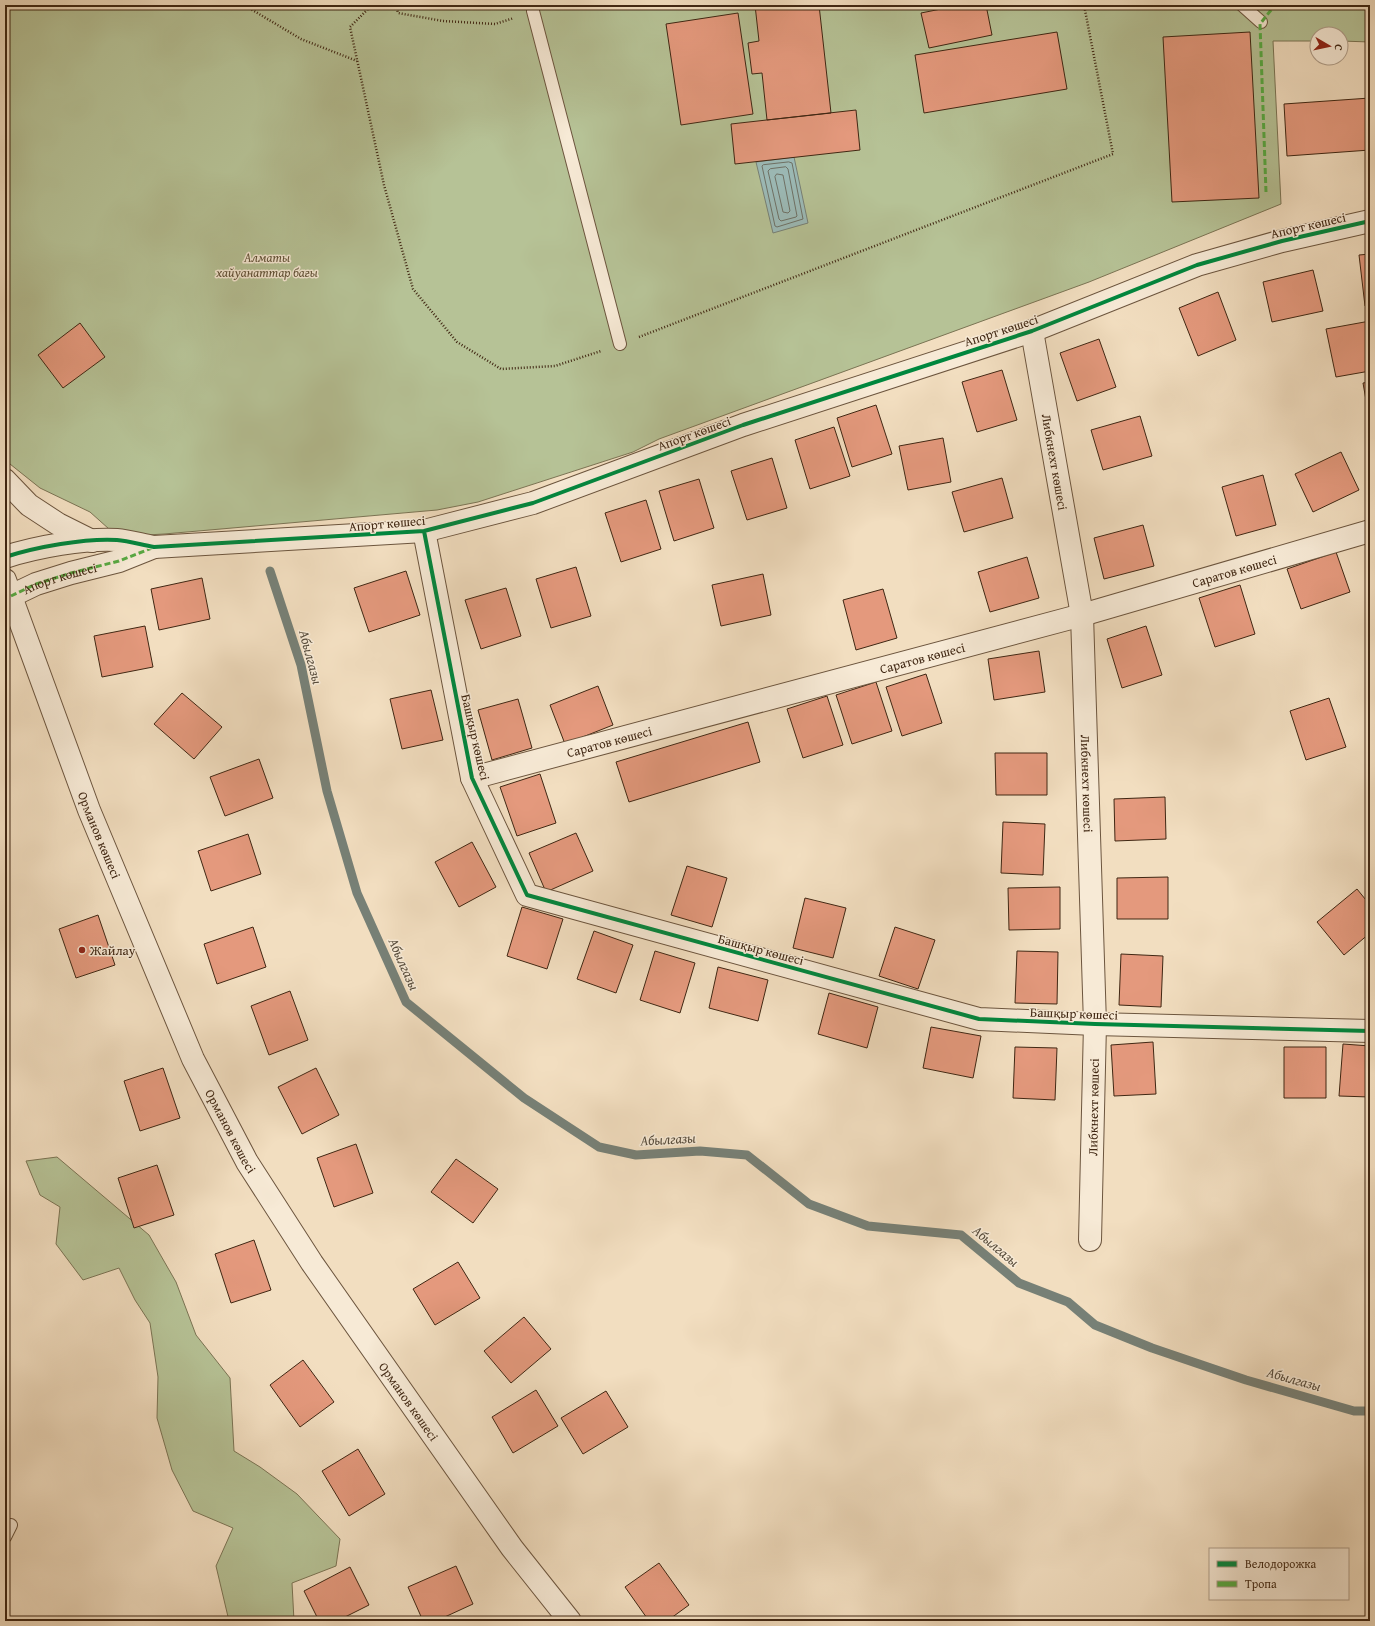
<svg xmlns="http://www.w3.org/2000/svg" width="1375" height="1626" font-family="'Gentium Book Plus',serif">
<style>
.green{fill:#b6c296;stroke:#7b7454}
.water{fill:#9cbbb8;stroke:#778076}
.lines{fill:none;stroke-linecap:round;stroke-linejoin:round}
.shore{stroke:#6e7166;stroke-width:1}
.stream{stroke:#778076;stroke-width:9}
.building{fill:#e4997d;stroke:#402713}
.service-casing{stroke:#6c553e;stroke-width:14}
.minor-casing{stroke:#6c553e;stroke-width:24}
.tertiary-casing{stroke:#6c553e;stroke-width:24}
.path{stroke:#402713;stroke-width:2.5;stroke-dasharray:1 2;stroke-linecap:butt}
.service{stroke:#f7ead6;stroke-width:12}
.minor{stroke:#f7ead6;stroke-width:22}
.tertiary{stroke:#f7ead6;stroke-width:22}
.quiet{stroke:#56aa42;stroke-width:3;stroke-dasharray:6 3;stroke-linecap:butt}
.cycleway-casing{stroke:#f7ead6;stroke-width:6}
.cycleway{stroke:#00873e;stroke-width:4}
.poi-dot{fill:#8f2418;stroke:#f7ead6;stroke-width:1.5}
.labels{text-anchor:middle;stroke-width:3;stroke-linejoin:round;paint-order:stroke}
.street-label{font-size:13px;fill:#402713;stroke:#f7ead6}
.park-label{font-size:13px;font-style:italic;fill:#5e4e34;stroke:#f7ead6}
.poi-label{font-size:13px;fill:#402713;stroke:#f7ead6;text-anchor:start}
.water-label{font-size:14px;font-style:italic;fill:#574c3c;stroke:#f7ead6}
</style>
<rect width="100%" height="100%" fill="#f2dec0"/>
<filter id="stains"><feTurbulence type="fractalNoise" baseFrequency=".005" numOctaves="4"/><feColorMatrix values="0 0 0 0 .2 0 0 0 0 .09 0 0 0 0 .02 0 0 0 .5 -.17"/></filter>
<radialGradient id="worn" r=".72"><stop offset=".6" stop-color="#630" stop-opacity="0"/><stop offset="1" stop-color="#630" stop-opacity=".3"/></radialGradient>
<path class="green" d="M5,5H1370V42L1341,41V34H1317V41H1273L1281,204L1089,282L659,439L633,452L478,502L437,510L164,534L129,536L109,529L90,512L40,488L5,460Z
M57,1157L149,1235L176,1282L196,1335L230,1378L234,1451L260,1467L297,1494L340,1539L336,1566L292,1583L294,1621H229L216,1566L233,1528L193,1511L172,1470L157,1418L158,1377L150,1323L135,1300L119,1268L83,1280L56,1244L60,1207L40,1195L26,1161Z"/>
<path class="water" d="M794,157L808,223L773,233L756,162Z"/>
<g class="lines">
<path class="shore" d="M789,162L792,163L803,219L777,227L775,226L762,166L763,165Z
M786,167L788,169L797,216L796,217L781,221L779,219L768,171L770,169Z
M777,174L783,175L790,211L788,213L783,212L775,177Z"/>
<path class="stream" d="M270,571L301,665L327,791L357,893L406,1002L524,1098L599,1147L636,1155L700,1151L747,1155L809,1204L868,1226L961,1235L1019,1283L1068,1302L1095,1325L1152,1348L1246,1380L1354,1411H1370"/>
</g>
<path class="building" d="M755,5H819L831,113L767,120L762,73L752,74L748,43L759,41Z
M961,5H986L992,35L929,48L921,13Z
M738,13L753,114L681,125L666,24Z
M1057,32L1067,89L924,113L915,55Z
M1250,32L1259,198L1172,202L1163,37Z
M1370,98V150L1287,156L1284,104Z
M856,110L860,150L735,164L731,124Z
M1370,254V305L1365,306L1359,255Z
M1313,270L1323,311L1272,322L1263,282Z
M1218,292L1236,340L1198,356L1179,308Z
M1370,321V371L1336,377L1326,329Z
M80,323L105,357L63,388L38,355Z
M1099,339L1116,387L1077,401L1060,353Z
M1002,370L1017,420L977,432L962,382Z
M1370,382V423L1363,383Z
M876,405L892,454L852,467L837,418Z
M1140,416L1152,456L1103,470L1091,430Z
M834,427L850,476L810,489L795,440Z
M943,438L951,482L908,490L899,446Z
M1341,452L1359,490L1313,512L1295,474Z
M772,458L787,508L747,520L731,471Z
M1263,475L1276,525L1236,536L1222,487Z
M1002,478L1013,518L964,532L952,492Z
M699,479L714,528L674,541L659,491Z
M646,500L661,549L621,562L605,513Z
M1143,525L1154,566L1104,579L1094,538Z
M1336,552L1350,592L1301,609L1287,569Z
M1027,557L1039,598L990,612L978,572Z
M576,567L591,616L551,628L536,579Z
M406,571L420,615L369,632L354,588Z
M763,574L771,615L721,626L712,585Z
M202,578L210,619L159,630L151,589Z
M1240,585L1255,634L1215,647L1199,598Z
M506,588L521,636L481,649L465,600Z
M883,589L897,638L856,650L843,600Z
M145,626L153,667L102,677L94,636Z
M1146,626L1162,675L1122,688L1107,639Z
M1039,651L1045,692L994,700L988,659Z
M926,674L942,723L902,736L886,687Z
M876,682L892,731L852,744L836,695Z
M598,686L613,725L565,744L550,705Z
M431,690L443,740L402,749L390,699Z
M182,693L222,727L194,759L154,724Z
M827,696L843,745L803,758L787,709Z
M1329,698L1346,747L1306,760L1290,711Z
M518,699L532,748L492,760L478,710Z
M748,722L760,762L629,802L616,762Z
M995,753H1047V795H996Z
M259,759L273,798L225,816L210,777Z
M540,774L556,823L517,836L500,787Z
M1165,797L1166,839L1115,841L1114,799Z
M1003,822L1045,824L1043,875L1001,873Z
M576,833L593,871L546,892L529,853Z
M248,834L261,874L211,891L198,851Z
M472,842L496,887L459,907L435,862Z
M687,866L727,878L712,927L671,915Z
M1168,877V919H1117V878Z
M1060,887V929L1009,930L1008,888Z
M1357,889L1370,905V933L1344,955L1317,922Z
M805,898L846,908L833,958L793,948Z
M522,907L563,919L547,969L507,956Z
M98,915L115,965L76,978L59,929Z
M253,927L266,967L217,984L204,944Z
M895,927L935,940L918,989L879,976Z
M594,931L633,945L616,993L577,979Z
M655,951L695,963L680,1013L640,1000Z
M1017,951L1058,952L1057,1004L1015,1003Z
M1121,954L1163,956L1161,1007L1119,1005Z
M718,967L768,980L758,1021L709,1008Z
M290,991L308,1040L269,1055L251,1006Z
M829,993L878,1007L867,1048L818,1034Z
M931,1027L981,1036L973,1078L923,1068Z
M1153,1042L1156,1094L1114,1096L1111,1045Z
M1343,1044L1370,1046V1097L1339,1096Z
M1015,1047L1057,1048L1055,1100L1013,1098Z
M1284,1047H1326V1098H1284Z
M163,1068L180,1118L140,1131L124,1081Z
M316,1068L339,1115L302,1134L278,1087Z
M356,1144L373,1193L334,1207L317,1158Z
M456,1159L498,1189L473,1223L431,1192Z
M157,1165L174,1215L134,1228L118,1178Z
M254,1240L271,1290L231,1303L215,1254Z
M458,1262L480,1298L435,1325L413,1289Z
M524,1317L551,1349L511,1383L484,1351Z
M303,1360L334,1402L300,1427L270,1385Z
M536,1390L558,1426L513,1453L492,1417Z
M606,1391L628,1427L583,1454L561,1418Z
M358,1449L385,1494L349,1516L322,1471Z
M659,1563L689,1605L667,1621H649L625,1587Z
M456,1566L473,1604L436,1621H423L408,1587Z
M350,1567L369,1605L337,1621H319L304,1591Z"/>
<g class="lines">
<g class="service-casing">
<path id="service" d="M1242,5L1261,22
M533,11L620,344
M5,1537L11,1525"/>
</g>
<g class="minor-casing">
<g id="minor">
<path id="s1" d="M1032,331L1082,615L1095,1024L1090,1240"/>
<path d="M424,531L472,778L527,895L979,1019L1095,1024L1370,1031"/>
<path d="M5,557C36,547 85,538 117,540C129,541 142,545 154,547L424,531L533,503L743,425L1032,331L1197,265L1282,241L1370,221"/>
<path id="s2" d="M11,596L36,584L71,573L119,561L154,547"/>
<path id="s3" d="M472,778L1082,615L1370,531"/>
</g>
</g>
<g class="tertiary-casing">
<g id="tertiary">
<path d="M5,480L29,505L58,524L92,541"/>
<path id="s4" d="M5,580L89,810L193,1059L247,1162L312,1263L512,1548L570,1621"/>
</g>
</g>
<path class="path" d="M244,5L301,39L357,61
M372,5L350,27L384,185L413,289L457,342L501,369L555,366L601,351
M396,5L398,13L443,21L495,24L514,18
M639,337L1113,154L1084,5"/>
<use href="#service" class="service"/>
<use href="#minor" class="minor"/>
<use href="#tertiary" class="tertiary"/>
<path class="quiet" d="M1266,192L1260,24L1275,5
M11,596L36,584L71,573L119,561L152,548"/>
<g class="cycleway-casing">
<path id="cycleway" d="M424,531L472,778L527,895L979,1019L1095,1024L1370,1031
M5,557C36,547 85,538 117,540C129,541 142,545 154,547L424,531L533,503L743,425L1032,331L1197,265L1282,241L1370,221"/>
</g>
<use href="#cycleway" class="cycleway"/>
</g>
<circle class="poi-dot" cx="82" cy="950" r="4"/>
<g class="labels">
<g class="street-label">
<text transform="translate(1308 225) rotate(-13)" y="5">Апорт көшесі</text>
<text transform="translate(1001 330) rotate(-18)" y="5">Апорт көшесі</text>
<text transform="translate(694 433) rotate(-20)" y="5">Апорт көшесі</text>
<text dy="5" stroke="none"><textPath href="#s1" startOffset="133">Либкнехт көшесі</textPath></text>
<text transform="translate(387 523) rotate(-5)" y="5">Апорт көшесі</text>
<text dy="5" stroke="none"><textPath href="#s3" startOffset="790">Саратов көшесі</textPath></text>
<text dy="5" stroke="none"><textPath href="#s2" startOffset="52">Апорт көшесі</textPath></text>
<text dy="5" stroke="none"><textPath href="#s3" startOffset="466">Саратов көшесі</textPath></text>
<text transform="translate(476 737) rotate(77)" y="5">Башқыр көшесі</text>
<text dy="5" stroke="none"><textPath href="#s3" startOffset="142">Саратов көшесі</textPath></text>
<text dy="5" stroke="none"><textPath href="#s1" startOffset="457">Либкнехт көшесі</textPath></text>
<text dy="5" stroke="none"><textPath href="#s4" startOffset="272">Орманов көшесі</textPath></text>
<text transform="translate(761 949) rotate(15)" y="5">Башқыр көшесі</text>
<text transform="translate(1074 1013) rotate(2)" y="5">Башқыр көшесі</text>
<text transform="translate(1093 1107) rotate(-89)" y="5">Либкнехт көшесі</text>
<text dy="5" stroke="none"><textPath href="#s4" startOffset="596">Орманов көшесі</textPath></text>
<text dy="5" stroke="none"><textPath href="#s4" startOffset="920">Орманов көшесі</textPath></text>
</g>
<g class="park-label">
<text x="267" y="262">Алматы<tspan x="267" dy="15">хайуанаттар бағы</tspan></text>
</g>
<g class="poi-label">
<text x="90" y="955">Жайлау</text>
</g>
<g class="water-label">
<text transform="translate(311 657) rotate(75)" y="5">Абылгазы</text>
<text transform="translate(404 964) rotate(66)" y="5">Абылгазы</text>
<text transform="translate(668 1139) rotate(-3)" y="5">Абылгазы</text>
<text transform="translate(996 1246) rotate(40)" y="5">Абылгазы</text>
<text transform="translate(1294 1379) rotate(16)" y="5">Абылгазы</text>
</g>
</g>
<rect width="1375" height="1626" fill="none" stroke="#f2dec0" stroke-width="20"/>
<rect x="6" y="6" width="1363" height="1614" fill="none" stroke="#402713" stroke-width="2"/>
<rect x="10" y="10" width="1355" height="1606" fill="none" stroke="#402713"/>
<rect x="1209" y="1548" width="140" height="52" fill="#f7ead6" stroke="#ae9c88"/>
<rect x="1217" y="1561" width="20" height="6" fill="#00873e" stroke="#ae9c88"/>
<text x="1245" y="1568" font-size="12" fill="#402713">Велодорожка</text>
<rect x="1217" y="1581" width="20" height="6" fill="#56aa42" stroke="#ae9c88"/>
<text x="1245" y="1588" font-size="12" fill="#402713">Тропа</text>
<g transform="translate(1329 46) rotate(99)"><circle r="19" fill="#f7ead6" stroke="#ae9c88"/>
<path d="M0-3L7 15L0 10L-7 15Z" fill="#8f2418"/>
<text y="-6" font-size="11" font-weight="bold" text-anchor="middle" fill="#402713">С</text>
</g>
<rect width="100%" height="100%" filter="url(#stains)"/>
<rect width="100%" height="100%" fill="url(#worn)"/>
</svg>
